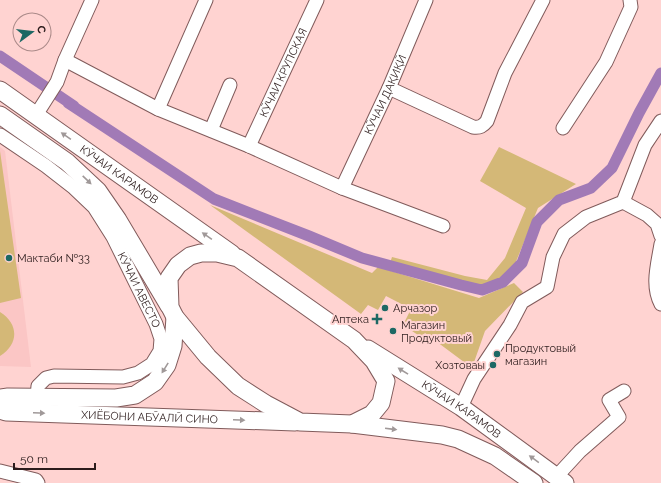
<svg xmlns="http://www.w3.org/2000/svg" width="661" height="483" font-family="Raleway,sans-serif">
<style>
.built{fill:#fbc6c5}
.green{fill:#d4b877}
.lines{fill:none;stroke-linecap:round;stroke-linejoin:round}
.canal{stroke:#a17ab6;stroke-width:11}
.minor-casing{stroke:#815b5b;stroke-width:15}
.major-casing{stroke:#815b5b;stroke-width:19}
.minor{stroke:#fff;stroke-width:13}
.major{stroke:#fff;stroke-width:17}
.oneway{fill:#a09999}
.poi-dot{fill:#1d6864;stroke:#ffd3d1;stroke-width:1.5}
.labels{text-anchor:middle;stroke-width:4;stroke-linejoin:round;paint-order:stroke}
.street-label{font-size:11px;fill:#2c1c1c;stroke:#ffd3d1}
.poi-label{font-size:11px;fill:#2c1c1c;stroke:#ffd3d1;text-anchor:start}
</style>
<rect width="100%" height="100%" fill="#ffd3d1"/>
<path class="built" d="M0,147L5,151L31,367L0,366Z"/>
<path class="green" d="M499,147L576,184L538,208L515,264L501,278L483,287L390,263L392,257L465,276L487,280L505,258L526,208L480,181Z
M0,151L21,298L0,303Z
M210,205L372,273L378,267L479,298L514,283L523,292L485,331L472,368L425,333L421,337L403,325L411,309L386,296L378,310L368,305L361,314Z
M0,312C19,324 19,344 0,356Z"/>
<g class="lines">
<path class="canal" d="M0,56L74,106
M68,103L214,199L309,236L362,258L461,285L482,290L503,282L522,263L537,222L559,200L591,188L612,168L639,113L661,73"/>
<g class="minor-casing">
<g id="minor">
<path d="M65,60L158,109L249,146L342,188L443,226"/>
<path d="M389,88L473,127C480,128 483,126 487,121L505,73L543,0"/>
<path d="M158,109L206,0"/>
<path d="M36,115L57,82L65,60L92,0"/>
<path d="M563,128L606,62L631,7L630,0"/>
<path d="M211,130L230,85"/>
<path id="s1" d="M0,135L46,166L73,187L94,207L113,237L156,324L161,339L160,351L152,364L138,373L123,377L54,376L46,378L38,386L37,397"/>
<path id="s2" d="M249,146L317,0"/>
<path id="s3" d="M342,188L389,88L426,0"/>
<path d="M623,202L647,215L657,224L661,236"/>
<path d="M661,244C658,263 651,286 661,304"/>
<path d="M461,407L474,379L510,325L522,302L547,287L553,257L564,234L586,217L623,202L645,145L661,121"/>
<path d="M0,471L36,480L38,483"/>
<path d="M557,476L580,451L619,417L609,400L624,391"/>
</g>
</g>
<g class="major-casing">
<g id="major">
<path id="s4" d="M0,90L232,254"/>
<path d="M0,115L67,162L98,191L118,220L169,306"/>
<path d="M201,253H217L238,258L354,340L374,361L386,381L381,403L372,414L352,424L300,422L266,404L238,386L208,357L175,317L170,307L169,278L178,265L190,256Z"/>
<path id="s5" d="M368,349L461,407L565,483"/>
<path d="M0,398L8,397L116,398L135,395L155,382L167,365L173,346L175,317"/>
<path id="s6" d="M0,410L6,412L295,422"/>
<path d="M352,424L442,435L458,439L495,456L534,483"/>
</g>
</g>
<use href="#minor" class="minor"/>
<use href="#major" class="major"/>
</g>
<defs><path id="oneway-solid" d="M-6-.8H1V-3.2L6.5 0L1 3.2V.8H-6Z"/></defs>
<g class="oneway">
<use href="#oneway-solid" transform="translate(66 136) rotate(-145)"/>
<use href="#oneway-solid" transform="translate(87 180) rotate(44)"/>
<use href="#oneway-solid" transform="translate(207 236) rotate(-145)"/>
<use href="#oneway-solid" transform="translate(165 368) rotate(122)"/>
<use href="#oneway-solid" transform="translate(403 371) rotate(-148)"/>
<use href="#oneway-solid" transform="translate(39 413) rotate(2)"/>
<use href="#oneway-solid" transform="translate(239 420) rotate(2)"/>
<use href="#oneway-solid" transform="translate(391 429) rotate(7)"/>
<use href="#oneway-solid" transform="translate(534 459) rotate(-144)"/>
</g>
<g class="poi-dot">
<circle cx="9" cy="258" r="4"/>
<circle cx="385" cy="308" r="4"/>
<path d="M375 313h4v4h4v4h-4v4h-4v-4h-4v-4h4z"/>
<circle cx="393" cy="331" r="4"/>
<circle cx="497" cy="354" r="4"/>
<circle cx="493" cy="365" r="4"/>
</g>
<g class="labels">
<g class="street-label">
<text dy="4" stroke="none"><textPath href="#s2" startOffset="81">КӮЧАИ КРУПСКАЯ</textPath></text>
<text dy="4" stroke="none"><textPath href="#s3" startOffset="103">КӮЧАИ ДАҚИҚӢ</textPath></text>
<text dy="4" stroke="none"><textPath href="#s4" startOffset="146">КӮЧАИ КАРАМОВ</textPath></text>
<text dy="4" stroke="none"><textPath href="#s1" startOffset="213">КӮЧАИ АВЕСТО</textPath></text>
<text dy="4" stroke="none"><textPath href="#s5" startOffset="111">КӮЧАИ КАРАМОВ</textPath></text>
<text dy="4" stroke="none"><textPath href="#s6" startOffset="150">ХИЁБОНИ АБӮАЛӢ СИНО</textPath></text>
</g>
<g class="poi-label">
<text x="17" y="262">Мактаби №33</text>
<text x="393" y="312">Арчазор</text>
<text x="369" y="323" text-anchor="end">Аптека</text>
<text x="401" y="329">Магазин<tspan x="401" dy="13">Продуктовый</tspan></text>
<text x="505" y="352">Продуктовый<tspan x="505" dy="13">магазин</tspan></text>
<text x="485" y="369" text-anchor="end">Хозтоваы</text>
</g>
</g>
<g transform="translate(32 32) rotate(75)"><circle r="19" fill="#ffd3d1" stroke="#ab8a89"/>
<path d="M0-3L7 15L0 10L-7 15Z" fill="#1d6864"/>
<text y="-6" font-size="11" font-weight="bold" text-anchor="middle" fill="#2c1c1c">С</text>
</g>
<path d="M14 463v6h81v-6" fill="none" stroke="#2c1c1c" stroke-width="2"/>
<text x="20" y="463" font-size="12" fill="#2c1c1c" stroke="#ffd3d1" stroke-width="3" paint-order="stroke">50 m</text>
</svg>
